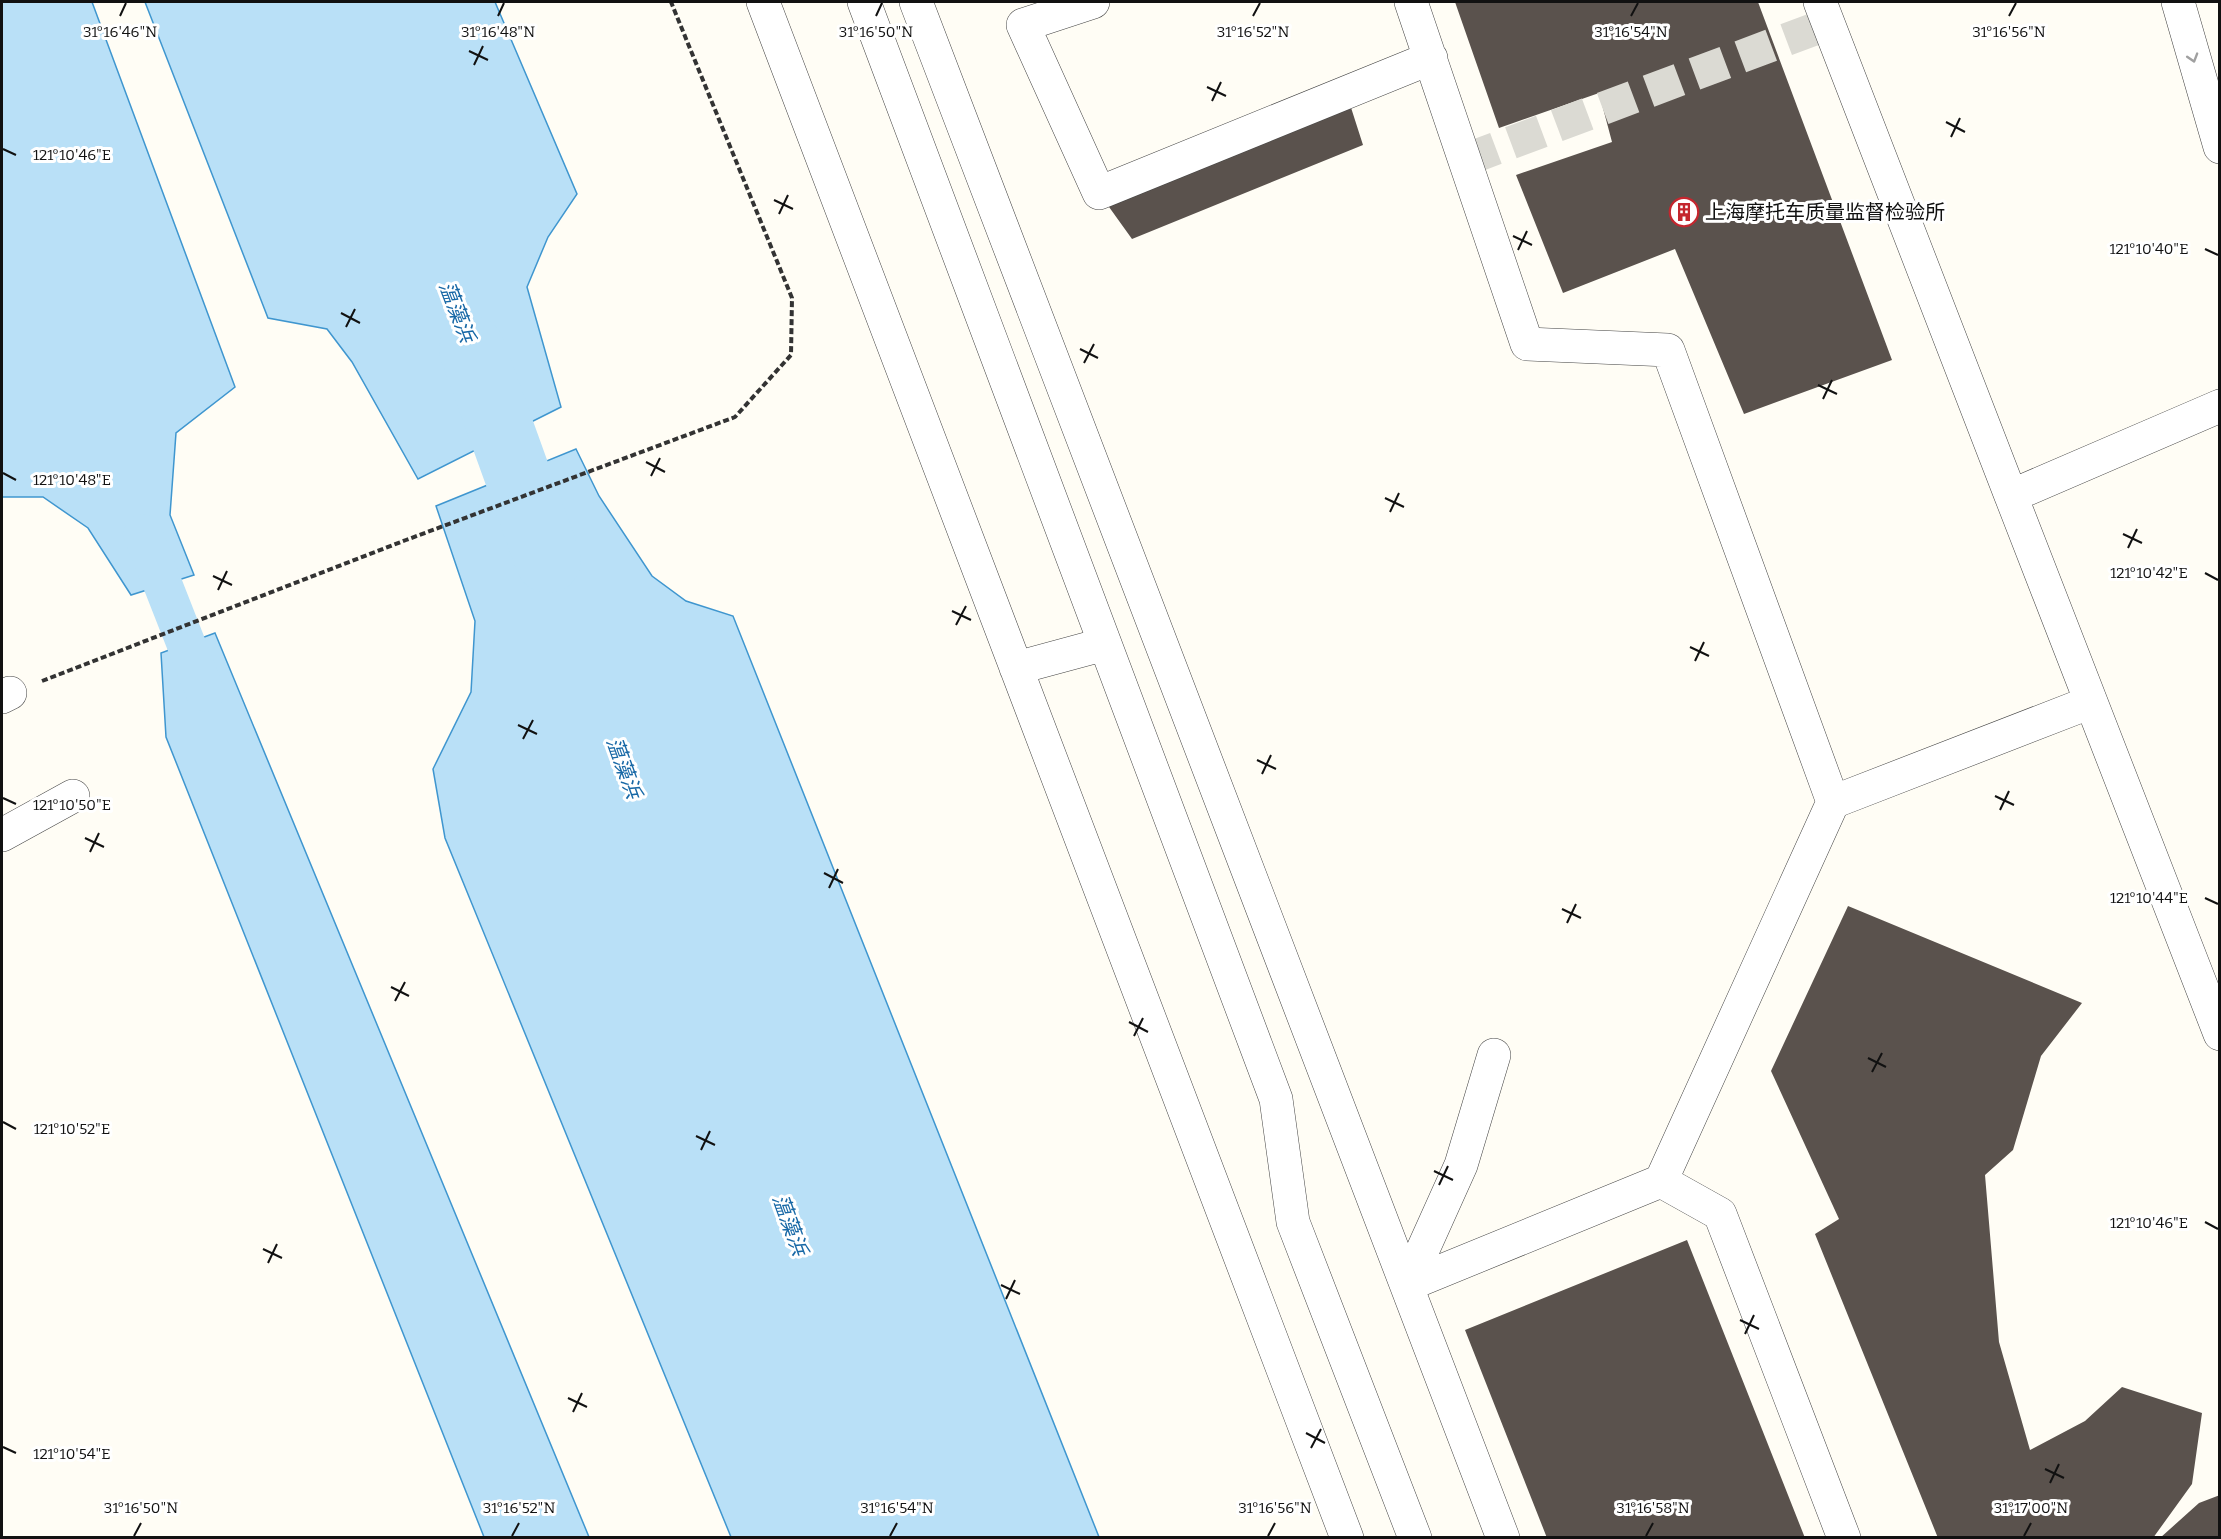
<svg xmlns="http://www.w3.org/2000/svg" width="2221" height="1539" font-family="Bitter,'Noto Sans SC',serif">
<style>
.water{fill:#b9e0f7;stroke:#3f96cf;stroke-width:1.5}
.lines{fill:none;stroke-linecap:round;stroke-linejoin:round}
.canal{stroke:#b9e0f7;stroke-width:39}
.river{stroke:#b9e0f7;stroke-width:66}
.building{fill:#5a524d}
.minor-tunnel{stroke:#dbdad3;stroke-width:33;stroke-dasharray:33 16;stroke-linecap:butt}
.minor-casing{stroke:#444;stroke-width:34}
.path{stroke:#333;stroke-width:4;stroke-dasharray:6 3;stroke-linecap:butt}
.minor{stroke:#fff;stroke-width:33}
.oneway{stroke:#a0a0a0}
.ticks{fill:none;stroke:#111;stroke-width:2}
.labels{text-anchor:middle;stroke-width:6;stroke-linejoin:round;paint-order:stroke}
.poi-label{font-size:20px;fill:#111;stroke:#fff;text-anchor:start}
.water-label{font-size:21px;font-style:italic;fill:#1768a6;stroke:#fff}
.ticks-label{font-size:15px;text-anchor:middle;fill:#111;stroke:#fff;stroke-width:6;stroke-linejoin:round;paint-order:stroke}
</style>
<rect width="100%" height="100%" fill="#fffdf5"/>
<path class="water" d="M2,2H92L235,387L176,433L170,515L194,575L131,595L88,528L43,497H2Z
M145,2H495L577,194L548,237L527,287L561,407L418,479L352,362L327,329L268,318Z
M576,449L599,496L652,576L686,601L733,616L1099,1537H731L445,838L433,769L471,692L475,621L436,506Z
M215,633L589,1537H484L166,737L161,653Z"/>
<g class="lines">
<path class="canal" d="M143,534L205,692"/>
<path class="river" d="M472,349L548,560"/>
</g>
<path class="building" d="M1455,2H1758L1892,360L1744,414L1675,249L1563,293L1516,175L1612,142L1599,93L1499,128Z
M1346,92L1363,145L1132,239L1099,193Z
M1848,906L2082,1003L2041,1056L2013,1150L1985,1175L1999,1342L2030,1450L2085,1421L2122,1387L2202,1413L2192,1484L2153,1538H1938L1815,1234L1839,1219L1771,1071Z
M1687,1240L1805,1538H1547L1465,1330Z
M2220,1495V1538H2160L2199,1503Z"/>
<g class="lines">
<path class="minor-tunnel" d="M1465,160L1828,24"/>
<g class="minor-casing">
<path id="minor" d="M763,2L1347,1538
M864,2L1276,1099L1293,1222L1415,1538
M916,2L1503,1538
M1093,2L1023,25L1099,193L1431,58
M1411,2L1527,344L1668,350L1833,802
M1820,2L2011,496
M2178,2L2220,147
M2220,406L2011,496L2220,1034
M1016,668L1105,644
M2,697L10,693
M2,835L73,796
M1661,1181L1720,1214L1844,1538
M1407,1285L1661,1181L1833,802L2091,702
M1407,1285L1461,1165L1494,1055"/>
</g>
<path class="path" d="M42,681L406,540L735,417L791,355L792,298L671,2"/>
<use href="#minor" class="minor"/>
</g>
<defs><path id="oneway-chevron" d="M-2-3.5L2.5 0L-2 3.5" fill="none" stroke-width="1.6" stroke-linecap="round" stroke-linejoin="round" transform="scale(1.5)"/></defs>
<use class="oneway" href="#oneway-chevron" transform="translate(2193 58) rotate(73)"/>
<path class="ticks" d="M120,16L126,3M498,16L504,3M876,16L882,3M1253,16L1260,3M1631,16L1638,3M2009,16L2016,3M469,51L488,60M474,65L483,46M1207,87L1226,96M1212,101L1221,82M1946,122L1965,132M1951,137L1960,118M3,149L16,155M774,200L793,209M779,214L788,195M1513,236L1532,245M2205,249L2218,255M1518,250L1527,231M341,313L360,323M346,327L355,309M1080,349L1098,358M1084,363L1094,344M1818,385L1837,394M1823,399L1832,380M646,462L665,472M3,473L16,480M651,476L660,458M1385,498L1404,507M1390,512L1399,493M2123,534L2142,543M2128,548L2137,529M2205,573L2218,580M213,576L232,585M218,590L227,571M952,611L971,620M956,625L966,606M1690,647L1709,656M1695,661L1704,642M518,725L537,734M523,739L533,720M1257,760L1276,769M1262,774L1271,755M1995,796L2014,805M3,798L16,804M2000,810L2009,791M85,838L104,847M90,852L99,833M824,873L843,883M829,888L838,869M2205,898L2218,904M1562,909L1581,918M1567,923L1576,904M391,987L409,996M395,1001L405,982M1129,1022L1148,1032M1134,1036L1143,1018M1868,1058L1886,1067M1872,1072L1882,1053M3,1122L16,1129M696,1136L715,1145M701,1150L710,1131M1434,1171L1453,1180M1439,1185L1448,1166M2205,1222L2218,1229M263,1249L282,1258M268,1263L277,1244M1001,1285L1020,1294M1006,1299L1015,1280M1740,1320L1759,1329M1745,1334L1754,1315M568,1398L587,1407M573,1412L582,1393M1306,1433L1325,1443M3,1447L16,1453M1311,1448L1321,1429M2045,1469L2064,1478M2050,1483L2059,1464M134,1536L141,1523M512,1536L519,1523M890,1536L897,1523M1268,1536L1275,1523M1646,1536L1653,1523M2024,1536L2031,1523"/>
<defs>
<g id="building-ring" transform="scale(1.5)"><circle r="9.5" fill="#fff" stroke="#c4262e" stroke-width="1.5"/><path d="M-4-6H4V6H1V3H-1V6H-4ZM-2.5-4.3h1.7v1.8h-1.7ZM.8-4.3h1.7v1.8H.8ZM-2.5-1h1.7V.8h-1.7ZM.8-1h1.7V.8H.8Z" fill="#c4262e"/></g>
</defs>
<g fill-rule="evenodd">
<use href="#building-ring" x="1684" y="212"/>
</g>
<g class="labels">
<g class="poi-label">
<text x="1705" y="219">上海摩托车质量监督检验所</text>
</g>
<g class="water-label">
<text transform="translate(457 312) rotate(69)" y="7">蕰藻浜</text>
<text transform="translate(624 768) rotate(70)" y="7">蕰藻浜</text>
<text transform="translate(790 1225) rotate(70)" y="7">蕰藻浜</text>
</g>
</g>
<g class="ticks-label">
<text x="120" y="37">31°16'46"N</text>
<text x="498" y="37">31°16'48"N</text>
<text x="876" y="37">31°16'50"N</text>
<text x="1253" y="37">31°16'52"N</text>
<text x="1631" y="37">31°16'54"N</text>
<text x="2009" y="37">31°16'56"N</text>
<text x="72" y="160">121°10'46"E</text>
<text x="2149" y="254">121°10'40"E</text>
<text x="72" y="485">121°10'48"E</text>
<text x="2149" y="578">121°10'42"E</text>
<text x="72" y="810">121°10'50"E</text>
<text x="2149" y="903">121°10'44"E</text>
<text x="72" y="1134">121°10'52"E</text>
<text x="2149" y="1228">121°10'46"E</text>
<text x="72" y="1459">121°10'54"E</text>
<text x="141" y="1513">31°16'50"N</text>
<text x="519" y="1513">31°16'52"N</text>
<text x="897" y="1513">31°16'54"N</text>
<text x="1275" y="1513">31°16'56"N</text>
<text x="1653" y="1513">31°16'58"N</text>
<text x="2031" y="1513">31°17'00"N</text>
</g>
<rect width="2221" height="1539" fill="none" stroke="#111111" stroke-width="6"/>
</svg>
